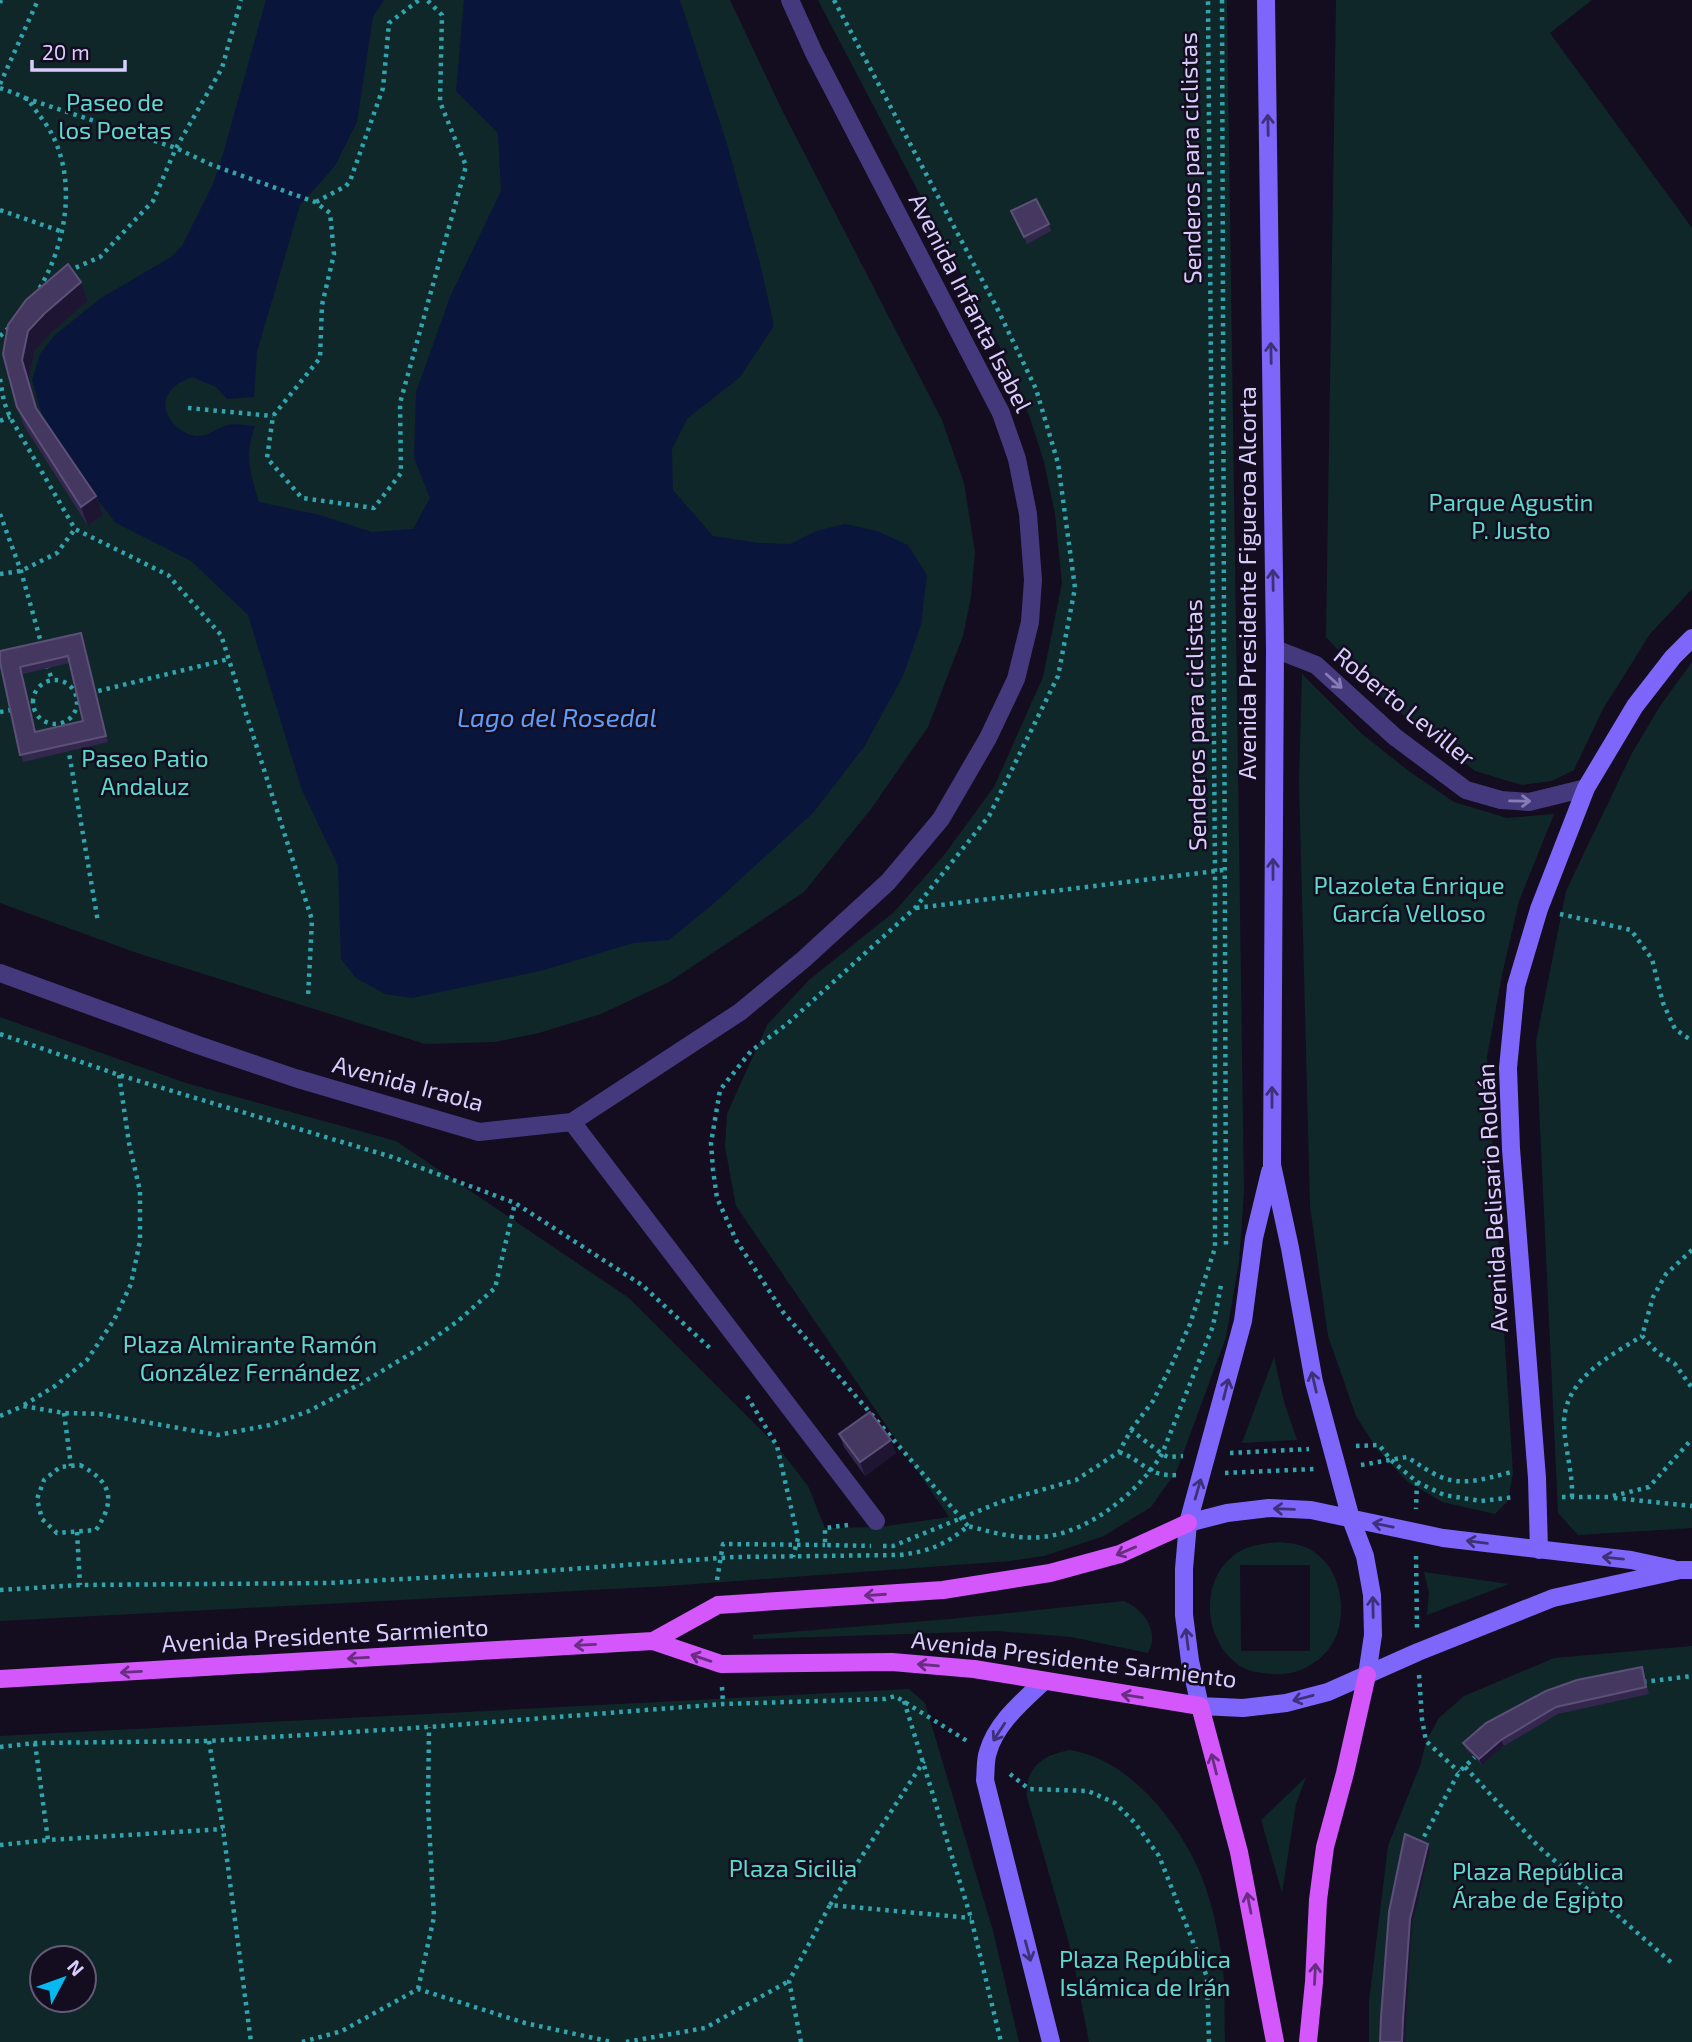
<svg xmlns="http://www.w3.org/2000/svg" width="1692" height="2042" font-family="'Exo 2',sans-serif">
<style>
.green{fill:#102729;fill-rule:evenodd}
.water{fill:#0a153b}
.lines{fill:none;stroke-linecap:round;stroke-linejoin:round}
.path{stroke:#31a4ae;stroke-width:4.5;stroke-dasharray:3.5 5;stroke-linecap:butt}
.street{stroke:#45397d;stroke-width:18}
.secondary{stroke:#7e66fb;stroke-width:18}
.primary{stroke:#d357fb;stroke-width:18}
.wall{fill:#33274d;fill-rule:evenodd}
.shaded-wall{fill:#1e1533}
.building{fill:#443860;stroke:#5c5079;stroke-width:2;fill-rule:evenodd}
.oneway{stroke:#3e3177}
.oneway2{stroke:#887cb7}
.oneway3{stroke:#692e82}
.labels{text-anchor:middle;stroke-width:5;stroke-linejoin:round;paint-order:stroke}
.park-label{font-size:24px;fill:#5bdbcc;stroke:#130d1f}
.street-label{font-size:24px;fill:#d9cdfe;stroke:#130d1f}
.water-label{font-size:26px;font-style:italic;fill:#5d9dfb;stroke:#130d1f}
</style>
<rect width="100%" height="100%" fill="#130d1f"/>
<path class="green" d="M0,0H730L781,108L942,420L964,483L975,552L971,597L963,636L928,727L871,809L804,892L669,982L601,1014L539,1033L495,1042L425,1044L134,952L0,903Z
M818,0H1227L1244,1193L1239,1262L1226,1337L1177,1470L1151,1507L1104,1536L1044,1556L1010,1561L668,1586L0,1621V1017L186,1083L396,1141L629,1298L777,1446L808,1486L825,1528L880,1527L949,1517L736,1206L725,1147L727,1114L767,1025L809,980L894,912L944,855L994,787L1043,677L1062,583L1055,514L1044,462L1030,418L1004,355Z
M1336,0H1592L1550,33L1692,228V589L1650,634L1603,709L1574,770L1552,781L1522,785L1475,771L1383,699L1326,637Z
M1692,662V1528L1578,1535L1558,1513L1536,1041L1566,891L1632,753L1660,706Z
M1302,674L1362,734L1410,772L1454,802L1507,818L1554,814L1519,901L1502,975L1487,1057L1513,1473L1508,1501L1495,1514L1442,1502L1408,1482L1377,1449L1356,1416L1328,1336L1310,1206L1299,780Z
M1274,1357L1284,1402L1297,1440L1242,1443Z
M1278,1542C1285,1543 1293,1543 1299,1545C1332,1554 1345,1591 1340,1622C1337,1643 1324,1658 1307,1667C1296,1673 1283,1675 1271,1674C1259,1673 1245,1671 1236,1663C1202,1636 1200,1578 1237,1553C1249,1545 1264,1544 1278,1542ZM1240,1565H1310V1651H1241Z
M1424,1572L1509,1584L1427,1615L1429,1593Z
M1124,1601C1144,1610 1160,1631 1148,1653L1071,1637L996,1631L753,1639V1635L950,1619Z
M1692,1646V2042H1369V2001L1388,1846L1421,1763L1426,1741L1439,1718L1464,1696L1554,1658Z
M909,1689L925,1703L993,1931L1019,2042H0V1736ZM42,1958H84V2000H42Z
M1070,1750C1123,1758 1167,1809 1191,1854C1206,1881 1215,1916 1220,1946C1226,1977 1224,2010 1225,2042H1089L1072,1954L1027,1797C1025,1768 1042,1755 1070,1750Z
M1306,1777L1296,1804L1282,1893L1261,1820Z"/>
<path class="water" d="M266,0H384L373,17L357,122L335,166L300,205L257,352L254,397L227,399L216,387L192,377C186,380 178,383 173,388C155,405 172,429 191,435C206,439 215,429 227,425C235,423 247,426 255,426C244,457 250,472 259,502L320,515L372,532L413,529L430,498L414,458L416,392L450,297L501,191L498,133L456,91L464,0H680L727,144L761,267L774,326L740,377L687,419L672,449L673,490L713,536L760,543L790,544L816,531L845,524L877,531L908,545L927,575L921,625L903,676L864,747L813,813L712,905L669,940L633,943L544,970L412,998L385,994L356,978L341,959L338,866L302,790L248,615L191,561L116,523L76,473L45,425L32,380L40,354L54,336L101,298L171,257L182,246L213,184L223,154Z"/>
<g class="lines">
<path class="path" d="M834,0L997,308L1036,389L1058,463L1075,588L1058,676L989,816L915,908L787,1024L751,1051L720,1090L711,1143L713,1170L717,1198L736,1240L783,1312L968,1526
M1222,0L1226,1245
M0,3L1,0
M0,84L38,0
M0,88C8,91 18,94 25,98C31,102 35,110 39,115C81,165 69,243 36,294
M25,98L176,148L212,165L315,202L330,213L334,254L322,305L320,358L273,416L267,458L302,498L374,508L401,473L400,403L466,166L440,102L442,15L427,0
M316,202L346,186L350,181L383,88L389,23L419,0
M0,210L63,232
M68,271L100,257L153,201L176,148L222,68L241,0
M0,336L11,326
M0,379L4,402L10,417L75,529L168,575L221,635L312,920L308,997
M188,408L273,416
M0,421L10,417
M0,514L21,571L42,646
M0,574L21,571L57,553L75,529
M47,665L52,680
M33 702a22 22 0 1 1 44 0a22 22 0 1 1-44 0Z
M90,693L229,659
M0,712L16,709
M68,747L98,922
M916,908L1224,870
M1560,914L1631,930L1652,959L1663,1003L1675,1029L1692,1041
M0,1034L119,1075L392,1157L515,1203L642,1285L713,1351
M1692,1250L1666,1274L1653,1297L1642,1336L1658,1353L1675,1364L1692,1388
M747,1396L777,1446L798,1538L793,1557
M24,1405L55,1386L87,1360L114,1320L131,1284L140,1241V1191L129,1143L119,1075
M64,1413L71,1466
M0,1416L23,1406L64,1413L100,1414L218,1435L270,1425L309,1411L362,1383L420,1348L458,1321L495,1288L515,1203
M1131,1430L1153,1401L1172,1364L1190,1324L1215,1248V870L1208,0
M1356,1446L1379,1445L1391,1460L1417,1482L1416,1509
M1119,1452C1145,1461 1146,1477 1178,1475
M1230,1453L1309,1449
M80,1465C112,1482 116,1500 96,1530L57,1533L42,1519L37,1499L44,1480L60,1467Z
M1361,1465L1407,1457C1415,1462 1422,1467 1431,1472C1459,1489 1482,1479 1512,1472
M1225,1473L1314,1469
M1417,1482L1444,1495L1481,1501L1514,1497
M1562,1497H1609L1649,1487L1692,1439
M1572,1497C1573,1472 1564,1446 1564,1421C1566,1378 1610,1356 1642,1336
M1614,1498L1692,1506
M848,1525L825,1528V1545L871,1546
M77,1532L80,1585
M883,1546H893L1003,1501L1076,1480L1119,1452L1131,1430L1162,1454L1168,1457L1183,1456
M1416,1556L1417,1628
M717,1580L723,1544L825,1545
M0,1590L80,1585L328,1583L516,1573L735,1557L900,1555C930,1551 945,1545 968,1526C995,1533 1022,1541 1049,1536C1093,1529 1139,1491 1162,1454L1213,1326L1221,1285
M1419,1675L1422,1719L1426,1741L1459,1772
M1643,1682L1692,1676
M722,1687L723,1704
M904,1701L971,1918L1001,2042
M209,1741L223,1829L251,2042
M35,1743L48,1840L223,1829
M0,1747L35,1743L209,1741L429,1727L723,1704L885,1699L895,1696L967,1741
M1465,1767L1539,1847L1673,1964
M1010,1774L1029,1789L1088,1791L1115,1803L1135,1823L1159,1856L1207,1977L1209,2042
M1420,1844L1459,1772L1477,1755
M0,1845L48,1840
M830,1905L924,1761
M418,1989L434,1917L428,1805L429,1727
M302,2042L342,2031L418,1989L525,2023L612,2042
M626,2042L705,2028L789,1981
M801,2042L789,1981L830,1905L971,1918"/>
<path class="street" d="M1275,649L1316,665L1395,737L1466,790L1501,800L1529,802L1586,788
M0,973L198,1045L295,1078L479,1132L572,1122L740,1012L804,959L888,882L941,819L988,738L1016,679L1030,622L1033,580L1028,514L1017,459L1001,413L814,53L790,0
M572,1122L876,1521"/>
<path class="secondary" d="M1266,0L1275,649L1272,1165L1290,1248L1314,1382L1351,1519L1365,1556L1372,1595L1373,1635L1367,1675
M1270,1172L1254,1238L1243,1321L1188,1523L1184,1569V1615L1190,1661L1200,1706L1243,1708L1286,1703L1328,1692L1418,1652L1553,1598L1680,1570H1692
M1188,1523L1227,1513L1269,1508L1311,1510L1443,1538L1631,1560L1673,1569
M1539,1550L1537,1478L1511,1149L1508,1068L1516,986L1539,909L1586,788L1635,706L1673,657L1692,638
M1044,1681C1023,1701 996,1723 988,1752C985,1760 986,1771 985,1780L1051,2042"/>
<path class="primary" d="M653,1641L718,1605L943,1590L1050,1573L1120,1554L1188,1523
M0,1679L653,1641L721,1664L892,1662L974,1669L1200,1706L1239,1852L1275,2042
M1308,2042L1314,1982L1318,1900L1325,1847L1345,1773L1367,1675"/>
</g>
<path class="wall" d="M1011,211L1049,224L1051,231L1027,244Z
M81,282L88,301L52,332L35,350L29,379L38,412L96,496L103,515L88,526L24,426L17,407L26,300Z
M84,640L108,742L23,762L0,662ZM69,663L83,721L36,732L23,674Z
M839,1434L896,1453L865,1476L844,1447Z
M1642,1667L1649,1694L1558,1714L1504,1746L1482,1765L1466,1749L1463,1743Z"/>
<path class="shaded-wall" d="M81,282L88,301L52,332L35,350L29,379L43,428L36,408L22,360L28,331L45,313Z
M96,496L103,515L88,526L81,507Z
M81,633L84,640L108,742L106,736Z
M20,667L23,674L37,738L35,732Z
M891,1440L896,1453L865,1476L860,1462Z
M1501,1740L1504,1746L1482,1765L1479,1759Z
M1428,1844L1430,1850L1412,1925L1405,2042H1402L1403,2019L1410,1919Z"/>
<path class="building" d="M1036,199L1049,224L1024,237L1011,211Z
M68,264L81,282L45,313L28,331L22,360L36,408L96,496L81,507L17,407L3,354L8,325L26,300Z
M81,633L106,736L20,755L0,662V651ZM68,656L83,721L35,732L20,667Z
M870,1412L891,1440L860,1462L839,1434Z
M1642,1667L1646,1687L1556,1707L1501,1740L1479,1759L1463,1743L1486,1723L1546,1691L1577,1680Z
M1405,1834L1428,1844L1410,1919L1403,2019L1402,2042H1380L1381,2017L1389,1912Z"/>
<defs><path id="oneway-shaft" d="M-6 0H5M1.5-3L5.5 0L1.5 3" fill="none" stroke-width="1.6" stroke-linecap="round" stroke-linejoin="round" transform="scale(1.75)"/></defs>
<g class="oneway">
<use href="#oneway-shaft" transform="translate(1268 125) rotate(-91)"/>
<use href="#oneway-shaft" transform="translate(1271 353) rotate(-91)"/>
<use href="#oneway-shaft" transform="translate(1273 580) rotate(-91)"/>
<use href="#oneway-shaft" transform="translate(1273 869) rotate(-90)"/>
<use href="#oneway-shaft" transform="translate(1272 1097) rotate(-90)"/>
<use href="#oneway-shaft" transform="translate(1314 1382) rotate(-103)"/>
<use href="#oneway-shaft" transform="translate(1226 1389) rotate(-76)"/>
<use href="#oneway-shaft" transform="translate(1198 1489) rotate(-74)"/>
<use href="#oneway-shaft" transform="translate(1284 1509) rotate(-178)"/>
<use href="#oneway-shaft" transform="translate(1383 1525) rotate(-169)"/>
<use href="#oneway-shaft" transform="translate(1477 1542) rotate(-173)"/>
<use href="#oneway-shaft" transform="translate(1613 1558) rotate(-174)"/>
<use href="#oneway-shaft" transform="translate(1373 1607) rotate(-91)"/>
<use href="#oneway-shaft" transform="translate(1187 1639) rotate(-97)"/>
<use href="#oneway-shaft" transform="translate(1303 1698) rotate(165)"/>
<use href="#oneway-shaft" transform="translate(999 1732) rotate(123)"/>
<use href="#oneway-shaft" transform="translate(1028 1951) rotate(75)"/>
</g>
<g class="oneway2">
<use href="#oneway-shaft" transform="translate(1334 681) rotate(42)"/>
<use href="#oneway-shaft" transform="translate(1520 801) rotate(1)"/>
</g>
<g class="oneway3">
<use href="#oneway-shaft" transform="translate(1126 1551) rotate(157)"/>
<use href="#oneway-shaft" transform="translate(875 1595) rotate(176)"/>
<use href="#oneway-shaft" transform="translate(585 1645) rotate(177)"/>
<use href="#oneway-shaft" transform="translate(358 1658) rotate(177)"/>
<use href="#oneway-shaft" transform="translate(701 1658) rotate(-161)"/>
<use href="#oneway-shaft" transform="translate(928 1665) rotate(-175)"/>
<use href="#oneway-shaft" transform="translate(131 1672) rotate(177)"/>
<use href="#oneway-shaft" transform="translate(1132 1696) rotate(-171)"/>
<use href="#oneway-shaft" transform="translate(1214 1764) rotate(-104)"/>
<use href="#oneway-shaft" transform="translate(1249 1903) rotate(-101)"/>
<use href="#oneway-shaft" transform="translate(1315 1974) rotate(-87)"/>
</g>
<g class="labels">
<g class="park-label">
<text x="115" y="111">Paseo de<tspan x="115" dy="28">los Poetas</tspan></text>
<text x="1511" y="511">Parque Agustin<tspan x="1511" dy="28">P. Justo</tspan></text>
<text x="145" y="767">Paseo Patio<tspan x="145" dy="28">Andaluz</tspan></text>
<text x="1409" y="894">Plazoleta Enrique<tspan x="1409" dy="28">García Velloso</tspan></text>
<text x="250" y="1353">Plaza Almirante Ramón<tspan x="250" dy="28">González Fernández</tspan></text>
<text x="793" y="1877">Plaza Sicilia</text>
<text x="1538" y="1880">Plaza República<tspan x="1538" dy="28">Árabe de Egipto</tspan></text>
<text x="1145" y="1968">Plaza República<tspan x="1145" dy="28">Islámica de Irán</tspan></text>
</g>
<g class="street-label">
<text transform="translate(1191 158) rotate(-91)" y="8">Senderos para ciclistas</text>
<text transform="translate(970 303) rotate(63)" y="8">Avenida Infanta Isabel</text>
<text transform="translate(1248 583) rotate(-90)" y="8">Avenida Presidente Figueroa Alcorta</text>
<text transform="translate(1404 707) rotate(39)" y="8">Roberto Leviller</text>
<text transform="translate(1196 725) rotate(-91)" y="8">Senderos para ciclistas</text>
<text transform="translate(408 1084) rotate(15)" y="8">Avenida Iraola</text>
<text transform="translate(1493 1198) rotate(-93)" y="8">Avenida Belisario Roldán</text>
<text transform="translate(325 1636) rotate(-3)" y="8">Avenida Presidente Sarmiento</text>
<text transform="translate(1074 1660) rotate(7)" y="8">Avenida Presidente Sarmiento</text>
</g>
<g class="water-label">
<text x="557" y="727">Lago del Rosedal</text>
</g>
</g>
<g transform="translate(63 1979) rotate(49)"><circle r="33" fill="#130d1f" stroke="#625a78" stroke-width="2"/>
<path d="M0-5L12 26L0 18L-12 26Z" fill="#06b9f0"/>
<text y="-10" font-size="19" font-weight="bold" text-anchor="middle" fill="#d9cdfe">N</text>
</g>
<path d="M32 60v10h93v-10" fill="none" stroke="#d9cdfe" stroke-width="3.5"/>
<text x="42" y="60" font-size="21" fill="#d9cdfe" stroke="#130d1f" stroke-width="5" paint-order="stroke">20 m</text>
</svg>
